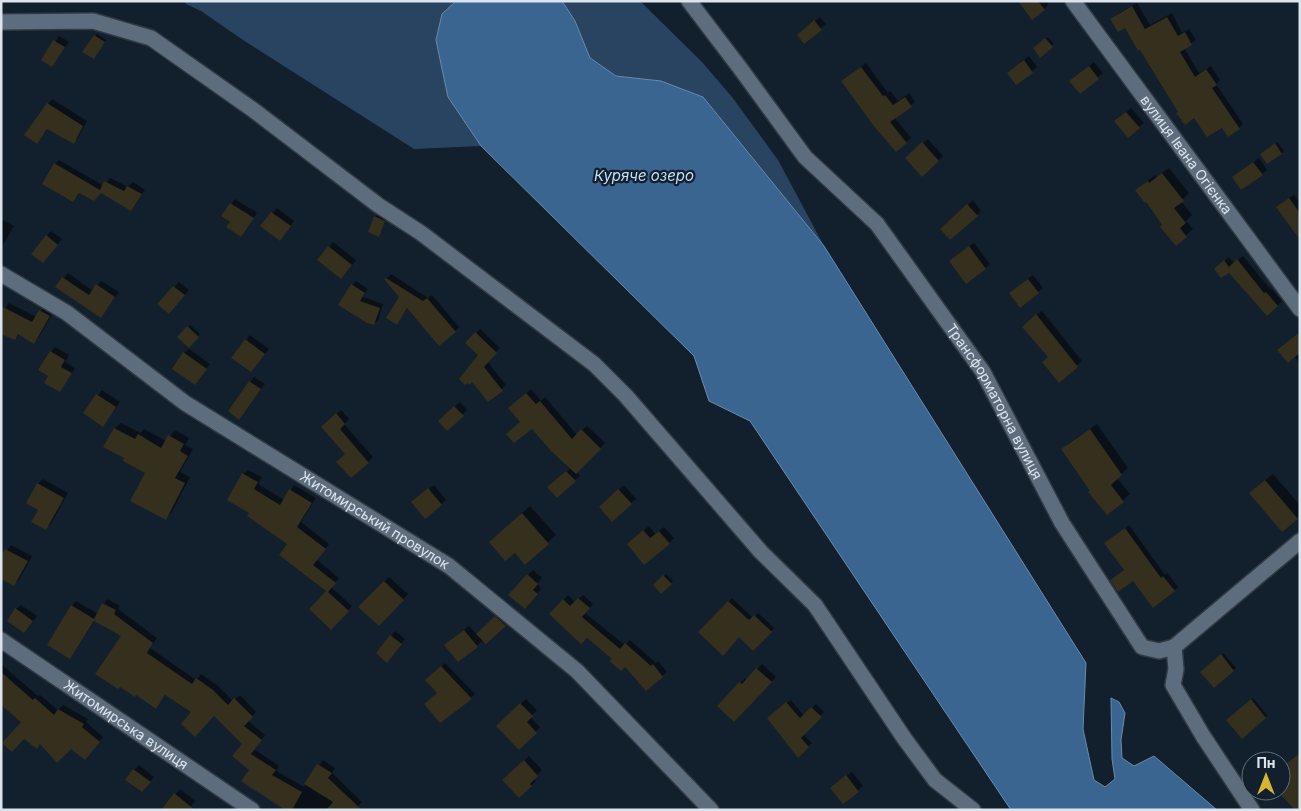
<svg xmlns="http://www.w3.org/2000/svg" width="1301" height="811" font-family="Inter,sans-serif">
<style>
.green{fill:#284460}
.water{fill:#396590;stroke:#6a8bac}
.shadow{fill:#0007}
.building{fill:#352f1d}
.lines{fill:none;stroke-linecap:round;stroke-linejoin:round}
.minor-casing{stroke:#313944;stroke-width:18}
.minor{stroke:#5e6d7d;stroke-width:15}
.labels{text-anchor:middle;stroke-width:4.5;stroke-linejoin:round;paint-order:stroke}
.street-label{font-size:14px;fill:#dce4ee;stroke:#121f2d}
.water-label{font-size:15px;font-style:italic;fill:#c5dff9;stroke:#121f2d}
</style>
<rect width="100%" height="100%" fill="#121f2d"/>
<path class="green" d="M184,1H456L442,14L436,40L442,69L448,97L481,146L414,149L243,40L201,11L186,4Z
M562,1H640L702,62L732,97L778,160L824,246L703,97L661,81L616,76L590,58L575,21Z"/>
<path class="water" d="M456,1H562L575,21L590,58L616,76L661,81L703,97L824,246L1086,663L1083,729L1094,780L1105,787L1115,779L1112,759L1111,698L1119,702L1125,713L1121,740L1122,758L1134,766L1154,756L1217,810H1011L750,421L709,401L694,356L481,146L448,97L442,69L436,40L442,14Z"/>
<path class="shadow" d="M1022,1H1046L1048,5L1044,9Z
M1137,3L1150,25L1172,13L1182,33L1189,29L1196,40L1184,48L1199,73L1211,66L1220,80L1216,84L1243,124L1239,128L1222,126L1179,112L1125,26L1112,19L1116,15Z
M820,17L826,24L804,42L803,30Z
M97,34L106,40L95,56L84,51Z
M59,36L69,42L52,65L43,59Z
M1048,37L1054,44L1040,56L1034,48Z
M1029,56L1037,67L1017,83L1008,73Z
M1094,62L1103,73L1080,92L1076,77Z
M866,63L888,93L890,91L898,101L909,93L915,102L894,117L911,138L896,150L843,81Z
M52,99L87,121L78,138L73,142L48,128L41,137L48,104Z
M1131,108L1144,123L1139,127L1121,117Z
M928,139L943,156L923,175L912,153Z
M1277,142L1284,151L1268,163L1263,152Z
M1259,158L1267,170L1262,174L1234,177Z
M59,160L104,186L110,178L128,187L133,182L145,190L131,210L101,191L80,192L73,201L55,164Z
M1169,168L1189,193L1181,201L1192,215L1186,221L1193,229L1176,244L1137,190L1155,175L1156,177Z
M1294,195L1300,203V237L1282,203Z
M235,199L257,213L241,235L231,222V204Z
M973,200L981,211L977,215L946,224Z
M277,208L294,221L284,234L272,213Z
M377,215L386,219L379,235L375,217Z
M3,220L14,226L1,248V221Z
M51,231L62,239L48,257L32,253Z
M333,242L356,260L346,273L329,247Z
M974,243L990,264L985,268L955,257Z
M1243,256L1270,289L1271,288L1282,301L1277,306L1220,264L1229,257L1234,263Z
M68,273L93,291L101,281L119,292L101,317L57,287Z
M391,274L428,298L432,295L459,327L455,331L408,307L397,323L400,297L386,279Z
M1033,275L1043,288L1038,292L1015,289Z
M356,281L368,289L363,297L383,304L378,320L374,324L368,322L352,285Z
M179,282L189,290L173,308L159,304Z
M9,303L37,317L45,306L54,311L39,337L34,342L20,334L14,339L5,308Z
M1042,311L1082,361L1059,381L1049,357L1028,322Z
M190,325L200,334L189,346L179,337Z
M480,329L500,348L487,361L506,385L488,401L472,381L480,355L467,343Z
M1300,333V364L1294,356Z
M250,335L269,349L251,371L246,340Z
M55,347L69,355L65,362L75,368L60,391L49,376L51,352Z
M189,349L210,364L195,384L184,353Z
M254,377L265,384L239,418L229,411Z
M531,389L541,401L545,397L577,435L587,426L605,443L576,472L580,476L575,480L554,483L571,468L532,427L522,421L514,404Z
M102,390L120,402L107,420L85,413Z
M460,402L467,410L447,429L439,421Z
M341,410L349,419L344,424L373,457L352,477L346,454L327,423Z
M121,423L141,433L144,429L166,441L175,430L189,438L185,445L193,449L180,472L190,477L172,512L166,518L146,473L126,458L105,446L115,428Z
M1097,424L1128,468L1117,478L1130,494L1107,514L1063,449L1069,443Z
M248,470L262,477L258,484L284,500L294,485L316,498L301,522L329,544L317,560L339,578L331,587L352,606L331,628L328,591L289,544L251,512L243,474Z
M1273,474L1300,505V515L1297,518L1258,486Z
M43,479L68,493L51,524L46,528L38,484Z
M434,485L446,500L426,517L418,498Z
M624,485L636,499L631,503L605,502Z
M530,506L556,535L525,563L498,535Z
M1129,525L1165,575L1167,573L1178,587L1174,590L1134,579L1111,580L1125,569L1106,543Z
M649,526L655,534L664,527L674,538L669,543L633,539Z
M11,545L32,556L19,580L14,584L1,558Z
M533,570L542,578L537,584L541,589L529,603L510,595Z
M666,574L673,581L661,592L654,585Z
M389,577L408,594L379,625L360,607Z
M568,595L575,602L583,595L593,604L585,613L625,645L630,640L656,663L658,661L667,672L646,689L626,665L613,659L587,637L550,614Z
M732,598L753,618L758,613L774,628L753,649L739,636L700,632Z
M107,599L120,606L118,609L157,638L150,648L196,680L201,674L218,686L233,701L240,695L256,712L248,721L265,735L254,749L279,766L276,771L304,787L323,760L335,768L332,773L362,802L355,809L357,810H287L242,781L250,770L243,744L214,715L193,712L166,694L160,703L123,635L95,621L70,658L48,644L72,606L76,601L98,614Z
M21,605L37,616L24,632L16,609Z
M501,612L509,620L486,642L483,640L477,646L451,641L469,626L477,635Z
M395,631L405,639L392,656L391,636Z
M1223,653L1236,668L1214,686L1202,672Z
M445,663L475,694L471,698L438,693L427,680Z
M1,664L38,696L40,695L58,710L63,705L88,719L86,722L103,737L89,754L71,747L23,722L2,705L1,706Z
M762,664L776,677L734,720L719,706L745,678L747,680Z
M1253,698L1267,715L1242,737L1228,720Z
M526,699L537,710L530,717L540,727L519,748L498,726Z
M791,700L804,716L816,704L824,712L803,734L812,743L798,756L772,715Z
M529,756L542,770L533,778L536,781L519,796L504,780Z
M1269,756L1273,761H1263Z
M139,765L154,777L147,786L134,770Z
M852,772L863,786L844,802L837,783Z
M180,789L195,801L188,810L165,807Z"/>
<path class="building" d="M1018,1H1038L1045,10L1032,20Z
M1132,6L1145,29L1167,17L1178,36L1185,32L1192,45L1180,52L1195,77L1206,69L1217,85L1212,88L1240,129L1228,137L1222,128L1207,137L1194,118L1185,125L1176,113L1178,112L1140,50L1138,51L1125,28L1118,32L1110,19Z
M814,20L822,30L804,44L797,35Z
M94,35L105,42L94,59L82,52Z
M1045,38L1053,47L1040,58L1033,48Z
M53,40L65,47L52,67L41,60Z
M1024,60L1033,73L1016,85L1007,73Z
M1089,66L1099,79L1080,94L1069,81Z
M861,67L883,96L885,95L893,105L905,97L912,107L890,122L907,143L896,152L873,125L841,81Z
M47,103L83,126L74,144L47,129L37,144L24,135Z
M1126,112L1140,128L1128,138L1114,121Z
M922,142L939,161L922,177L905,158Z
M1275,143L1282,154L1267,164L1260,154Z
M1253,162L1263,175L1241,190L1232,177Z
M54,163L100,190L104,181L124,191L127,186L142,194L131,211L101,193L94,201L79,193L73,202L42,184Z
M1162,173L1184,201L1174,208L1186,223L1180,228L1187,237L1176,246L1160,227L1162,225L1146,202L1145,203L1135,190L1148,181L1149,183Z
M1289,198L1300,213V240L1276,207Z
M230,203L254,218L241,237L226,227L230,222L221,216Z
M967,204L978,216L950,240L940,229Z
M271,212L291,226L280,241L260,226Z
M374,216L385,221L379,237L368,232Z
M46,235L58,245L43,263L31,254Z
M328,246L352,265L341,279L317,260Z
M969,246L986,269L966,284L949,261Z
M1237,259L1264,293L1266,292L1278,306L1267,316L1229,273L1221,278L1214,269L1224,260L1229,267Z
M62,277L89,295L96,284L115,297L101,318L55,287Z
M386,278L423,301L427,298L456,332L439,346L407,308L397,325L386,318L399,297L384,279Z
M1028,279L1039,293L1020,308L1009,293Z
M351,284L365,293L360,301L380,308L374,325L367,323L338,305Z
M173,286L185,295L169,314L157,304Z
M1,306L32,322L39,310L50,316L34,344L18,334L15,340L1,334Z
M1036,314L1078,367L1059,383L1042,362L1048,357L1022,327Z
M187,326L199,337L189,348L177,337Z
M475,332L497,353L484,367L503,391L488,402L472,382L470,385L468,383L465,385L459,379L478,355L465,343Z
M1300,332V353L1288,363L1277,350Z
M245,339L265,354L251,372L231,358Z
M50,351L65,360L61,367L72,373L60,392L44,383L48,376L38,370Z
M183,352L207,369L195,385L172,369Z
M249,381L261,389L239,420L228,411Z
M526,393L536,404L540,401L572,439L581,429L601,449L576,474L551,451L532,429L514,443L506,434L520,422L508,408Z
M96,394L116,407L103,427L83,413Z
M454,406L464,416L447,431L438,421Z
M336,413L345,424L340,429L369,463L351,478L336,462L345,454L321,427Z
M114,428L135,439L138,434L161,448L168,435L184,444L180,451L188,456L175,478L185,483L166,520L130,501L145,473L123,461L124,458L103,447Z
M1090,429L1122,475L1111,485L1124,502L1107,515L1088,492L1090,491L1061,449Z
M566,471L576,481L557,498L547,487Z
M242,473L258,482L254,489L280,505L289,489L312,503L297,527L326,549L313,565L336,583L328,592L349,611L331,630L309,609L326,591L279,555L287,544L247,516L249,513L227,500Z
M1265,480L1298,519L1282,532L1249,493Z
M37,483L64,498L46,530L31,522L38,510L26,503Z
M428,488L442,505L425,519L411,502Z
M618,489L632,504L612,522L599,507Z
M522,513L549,544L525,565L515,553L505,561L489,542Z
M1125,528L1161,578L1163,576L1175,591L1153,608L1133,581L1118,592L1110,580L1124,570L1104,543Z
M643,530L650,538L659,531L670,544L644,565L627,544Z
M5,549L28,561L14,586L1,579V555Z
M527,574L538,584L533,590L538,594L525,609L508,595Z
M663,575L672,584L661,594L653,585Z
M384,581L404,600L379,626L358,607Z
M578,598L590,608L582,617L620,649L625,643L651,666L653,664L663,677L646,691L625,667L621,671L609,661L612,659L587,638L581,644L549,614L563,599L570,606Z
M728,601L749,620L754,615L772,632L753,651L739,637L723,656L698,632Z
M102,603L116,610L114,614L153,643L147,653L192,684L196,678L213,690L228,705L234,698L253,717L244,726L262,740L251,754L276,770L272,775L302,792L292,810H285L241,781L249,770L232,756L242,744L214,716L195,737L181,724L191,712L165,695L156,709L136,695L135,697L120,687L118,689L95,674L121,636L94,621L70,659L47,645L71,605L94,619Z
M15,608L33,621L24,633L7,621Z
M495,616L506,626L486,644L476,634Z
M464,630L478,647L458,662L444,645Z
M390,635L402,644L387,663L376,653Z
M1221,654L1234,671L1214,688L1200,672Z
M441,666L472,699L440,723L424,704L437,693L425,680Z
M756,668L772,682L734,722L717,706L739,682L742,684Z
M1,672L33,700L35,698L54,715L58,709L84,724L82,727L100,742L85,760L71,749L57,763L40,744L37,749L24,739L12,752L2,743L21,722L1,705Z
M1251,699L1266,718L1242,739L1226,720Z
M786,702L800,718L811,707L822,717L801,738L809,747L798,758L767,718Z
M520,703L533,716L527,722L537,733L519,750L496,726Z
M1300,753V810H1295L1281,795V768Z
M524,760L538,776L530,784L532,786L519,798L502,780Z
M317,764L332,773L328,778L362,810H326L333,802L304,784Z
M133,769L151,782L142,792L125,780Z
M846,775L859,792L843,804L830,788Z
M174,793L195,810H161Z"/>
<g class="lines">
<g class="minor-casing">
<g id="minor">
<path id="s1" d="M689,1L740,68L805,157L877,224L983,372L1062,523L1142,647L1159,651L1174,647L1300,541"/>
<path id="s2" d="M1073,1L1300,309"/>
<path d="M1,22L93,21L151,38L252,109L378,205L421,233L594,364L626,396L761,552L815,605L904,738L935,780L973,810"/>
<path id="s3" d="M1,274L67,313L185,403L449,566L577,671L711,810"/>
<path id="s4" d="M1,640L252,810"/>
<path d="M1174,647L1176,669L1173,685L1203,736L1252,810"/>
</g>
</g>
<use href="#minor" class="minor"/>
</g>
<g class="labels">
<g class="street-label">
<text dy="5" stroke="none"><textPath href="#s2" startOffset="191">вулиця Івана Огієнка</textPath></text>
<text dy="5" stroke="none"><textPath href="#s1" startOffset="506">Трансформаторна вулиця</textPath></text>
<text dy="5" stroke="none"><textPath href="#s3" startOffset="448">Житомирський провулок</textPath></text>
<text dy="5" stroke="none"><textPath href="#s4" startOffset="151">Житомирська вулиця</textPath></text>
</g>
<g class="water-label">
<text x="644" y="181">Куряче озеро</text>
</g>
</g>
<rect width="1301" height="811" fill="none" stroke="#dce4ee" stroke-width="5"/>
<g transform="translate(1266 776)"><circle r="24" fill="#121f2d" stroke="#636e7a"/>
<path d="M0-4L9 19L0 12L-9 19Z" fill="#d7b434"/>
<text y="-8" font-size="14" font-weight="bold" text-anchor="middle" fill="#dce4ee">Пн</text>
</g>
</svg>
